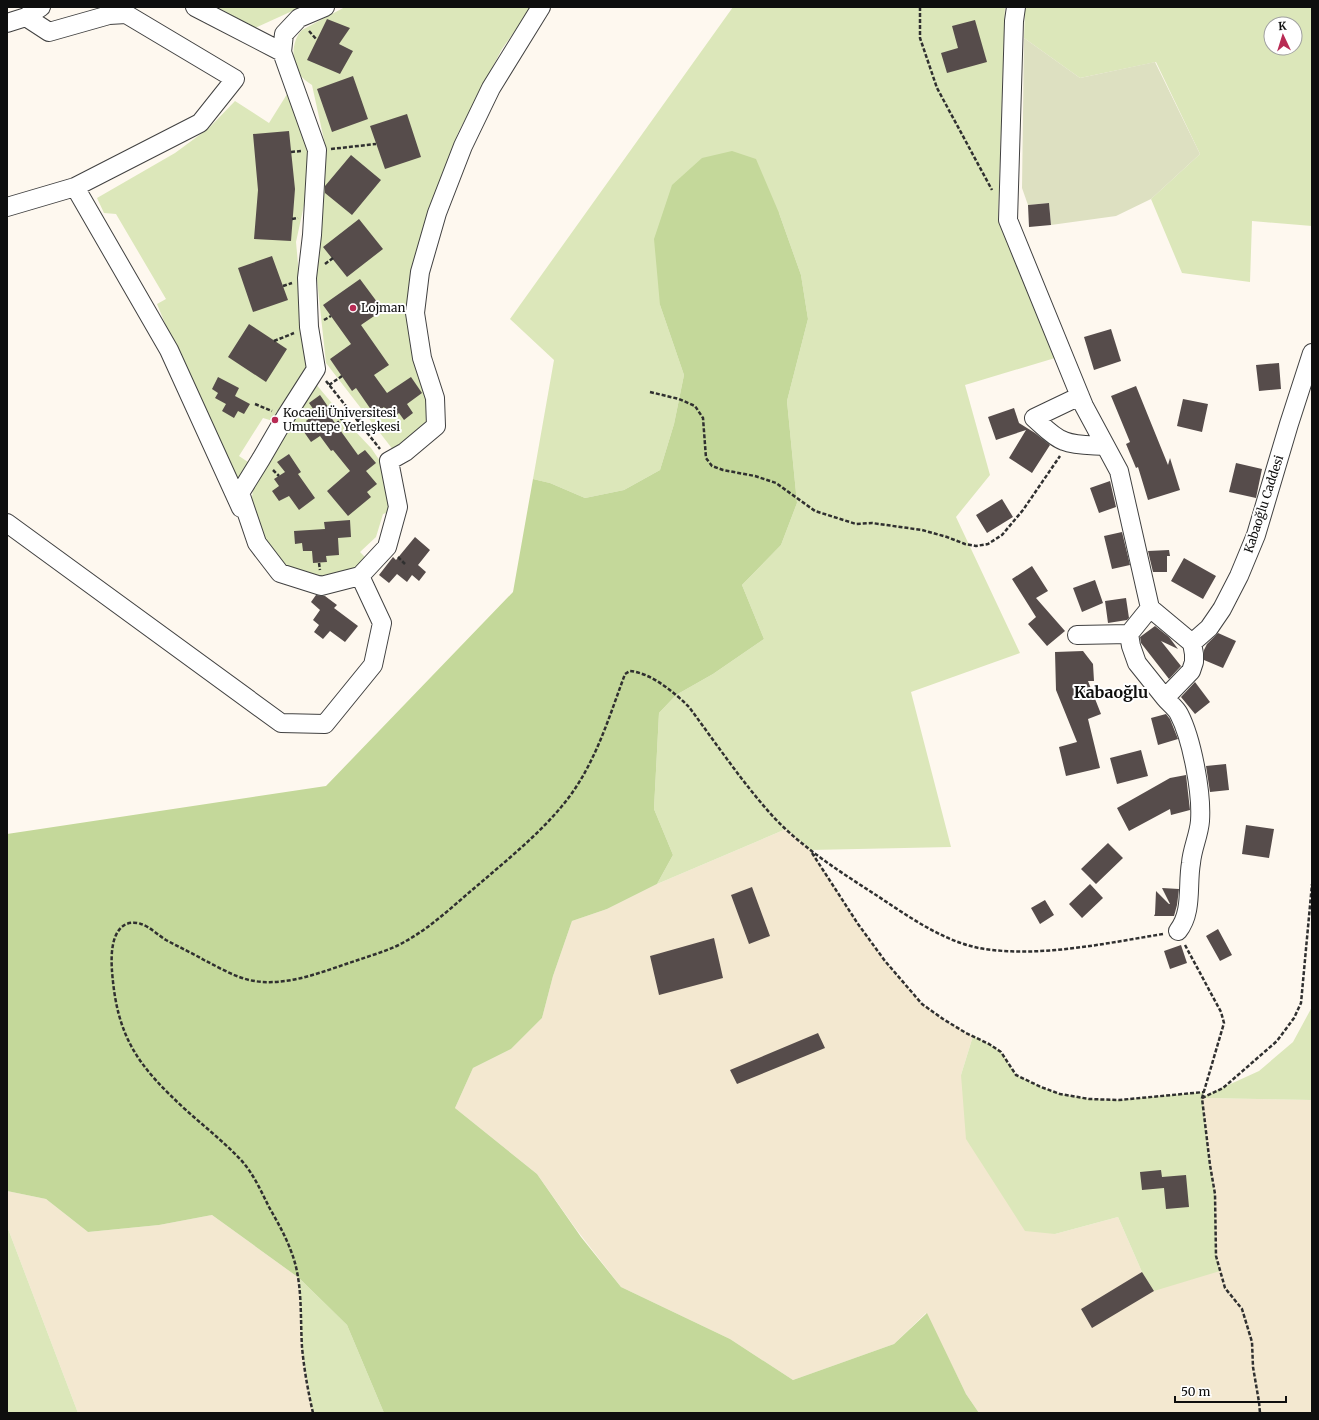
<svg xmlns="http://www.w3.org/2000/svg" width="1319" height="1420" font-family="Merriweather,serif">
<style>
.farmland{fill:#f3e8d0}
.green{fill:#dce7ba;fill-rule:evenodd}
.forest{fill:#c4d89a}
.cemetery{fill:#dde0c1}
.building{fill:#564c4b}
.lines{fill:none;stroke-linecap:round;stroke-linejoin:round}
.minor-casing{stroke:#414141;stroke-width:20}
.path{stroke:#303030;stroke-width:2.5;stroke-dasharray:4 2;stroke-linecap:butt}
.minor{stroke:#fff;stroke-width:18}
.poi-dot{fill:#b82b54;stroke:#fff;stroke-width:1.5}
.labels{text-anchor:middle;stroke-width:4;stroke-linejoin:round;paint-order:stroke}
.poi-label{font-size:12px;fill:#0e0e0e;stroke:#fff;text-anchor:start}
.street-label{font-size:12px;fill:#0e0e0e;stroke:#fff}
.district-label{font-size:16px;font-weight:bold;fill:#0e0e0e;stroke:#fff}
</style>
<rect width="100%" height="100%" fill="#fef8ef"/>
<path class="farmland" d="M786,829L811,850L858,924L885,961L922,1004L943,1019L973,1036L961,1075L1055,1234L1118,1217L1142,1272L1220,1271L1216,1256L1215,1194L1210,1165L1202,1098L1312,1100V1413H979L966,1394L926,1313L894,1344L793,1380L730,1339L621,1287L576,1229L537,1174L455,1108L473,1068L511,1049L542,1018L553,976L572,921L607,909L657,884Z
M7,1191L46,1199L88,1232L159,1225L212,1215L299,1278L302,1349L313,1413H78L7,1226Z"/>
<path class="green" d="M217,7H301L255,28Z
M345,7H532L502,49L458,133L441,180L410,280L428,390L429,421L394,451L326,363L315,261L326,149L312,85C307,82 302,78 298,72C291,59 292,40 302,30Z
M733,7H1005L998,219L1055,358L965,385L990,475L956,517L1020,653L911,692L951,847L811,850L786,829L657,884L673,855L654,809L659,713L676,695L713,674L764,639L742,585L781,545L797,503L787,401L808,319L801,275L779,213L660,305L684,375L674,424L660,470L624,490L585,498L550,483L533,479L554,360L510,319Z
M1027,7H1312V226L1252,221L1250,282L1182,273L1151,199L1200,154L1156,62L1080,78L1024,38L1025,10ZM1271,24H1295V48H1271Z
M289,91L304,121L312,168L296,242L304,329L308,353L305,373L273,421L263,418L239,456L248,462L237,486L178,355L157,304L166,299L116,214L104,213L97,198L175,153L209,128L235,101L269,123Z
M315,383L356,432L371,448L387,471L393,511L383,514L376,537L360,552L367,559L359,566L350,571L325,576L311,575L287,568L265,548L251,504L253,490L257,475Z
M1312,1007V1100L1202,1098L1210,1165L1215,1194L1216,1256L1220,1271L1154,1291L1142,1272L1118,1217L1055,1234L1025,1231L966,1139L961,1075L973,1036L989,1044L1001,1052L1016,1075L1041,1087L1060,1094L1089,1099L1119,1100L1204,1092L1202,1097L1259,1071L1293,1042Z
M7,1226L78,1413H7Z
M299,1278L347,1325L384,1413H313L302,1349Z"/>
<path class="forest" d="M732,151L756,159L779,213L801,275L808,319L787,401L797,503L781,545L742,585L764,639L713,674L676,695L659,713L654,809L673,855L657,884L607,909L572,921L553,976L542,1018L511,1049L473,1068L455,1108L537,1174L581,1237L621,1287L730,1339L793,1380L894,1344L927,1313L966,1394L979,1413H384L347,1325L299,1278L212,1215L159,1225L88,1232L46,1199L7,1191V834L326,786L513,592L533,479L550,483L585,498L624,490L660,470L674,424L684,375L660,305L654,239L672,185L702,158Z"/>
<path class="cemetery" d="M1024,38L1080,78L1155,62L1200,154L1151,199L1116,216L1051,225L1049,203L1028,205L1022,188Z"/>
<path class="building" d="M327,19L350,28L339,44L353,51L340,74L307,60Z
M975,20L987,62L947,73L941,53L958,48L952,26Z
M353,76L368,119L332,132L317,89Z
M407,114L421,157L385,169L370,126Z
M289,131L295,189L291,241L254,239L258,190L253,134Z
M351,155L381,180L352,215L325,193V186Z
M1049,203L1051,225L1029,227L1028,205Z
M359,219L383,249L347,277L323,247Z
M272,256L288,300L253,312L238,268Z
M360,279L383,310L361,325L389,365L374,375L387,393L411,377L422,393L407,404L413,413L404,420L399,413L392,418L384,407L374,414L356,388L352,391L330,359L351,344L323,305Z
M249,324L287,349L266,382L228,357Z
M1111,329L1121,361L1094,370L1084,337Z
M1279,363L1281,389L1259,391L1256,365Z
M218,377L239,388L235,396L250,404L244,414L238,411L234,418L222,411L226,404L215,398L218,393L212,389Z
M1136,386L1168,465L1170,458L1180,490L1148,500L1138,467L1136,468L1126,444L1130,442L1111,396Z
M320,395L333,414L330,416L358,455L365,450L376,463L366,471L377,484L367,492L371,497L348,516L327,491L350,471L333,450L331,451L320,436L311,442L304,432L311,427L306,421L316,413L309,403Z
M1183,399L1208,404L1202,432L1177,426Z
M1014,408L1019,423L1035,433L1050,445L1032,473L1009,458L1026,430L996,440L988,417Z
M289,454L301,472L298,474L315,498L299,510L289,496L279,501L272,491L279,486L274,479L285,472L277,462Z
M1236,463L1262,469L1256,498L1229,492Z
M1110,481L1116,507L1099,513L1090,488Z
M1002,499L1013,517L987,533L976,515Z
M350,520L351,537L338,538L339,555L326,556L327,562L313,563L312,551H303L302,543L295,544L294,531L325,529L324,522Z
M1122,532L1130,565L1112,569L1104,536Z
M415,537L430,550L418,565L426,572L419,581L412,575L407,582L397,574L389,583L379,575L393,557L396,560Z
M1169,550L1170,556H1167V572H1153L1148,551Z
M1184,558L1216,576L1203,599L1171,581Z
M1032,566L1048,591L1036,598L1065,631L1047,646L1028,624L1036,617L1012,579Z
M1095,580L1103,603L1082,612L1073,588Z
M316,595L325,596L337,605L334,608L358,626L345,642L330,631L323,639L314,632L319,625L313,620L320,610L311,602Z
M1126,598L1129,618L1127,620L1108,623L1105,601Z
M1155,626L1169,637L1178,649L1161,641L1181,666L1169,679L1141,643L1140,637Z
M1218,633L1236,641L1223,668L1204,660V650L1207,644Z
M1083,651L1093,664L1094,681H1088L1101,714L1088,719L1100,768L1066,776L1059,747L1077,742L1056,690L1055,652Z
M1195,682L1210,702L1195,714L1181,697Z
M1166,714L1170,719L1178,739L1158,745L1151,718Z
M1141,750L1148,776L1117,784L1110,758Z
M1226,764L1229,790L1210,792L1206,766Z
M1186,775L1190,810L1171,815L1170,809L1129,831L1117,808L1170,778Z
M1246,825L1274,829L1269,858L1242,854Z
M1108,843L1123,858L1096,884L1081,869Z
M1090,884L1103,898L1082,918L1069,904Z
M752,887L770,936L749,944L731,895Z
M1162,888L1179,889L1177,905L1174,916H1154L1155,914L1156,891L1169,904H1170Z
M1045,900L1054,915L1040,924L1031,908Z
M1218,929L1232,955L1220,961L1206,936Z
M714,938L723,978L659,995L650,956Z
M1181,945L1187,963L1170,969L1164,951Z
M818,1033L825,1048L737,1084L730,1070Z
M1161,1170L1162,1177L1186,1175L1189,1207L1166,1209L1164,1188L1142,1190L1140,1172Z
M1142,1272L1154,1291L1092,1328L1081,1309Z"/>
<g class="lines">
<g class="minor-casing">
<path id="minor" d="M195,7L282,52
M325,7L299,18L284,34L282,52L317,150L312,235L307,278L309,327L316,369L286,416L261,459L240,493L257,543L280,573L321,586L360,576L387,547L398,507L389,461L405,452L436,426L435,398L422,358L415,313L420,272L437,213L463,146L491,88L541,7
M1016,7L1014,21L1008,220L1084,406L1119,471L1150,608L1192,643L1194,654V662L1191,671L1165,698C1169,703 1176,708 1179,714C1192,739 1202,793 1200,821C1199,835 1192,849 1191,863C1187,885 1193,912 1178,931
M7,23L26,17L41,7
M75,187L169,350L241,508
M7,207L75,187L200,123L235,79L126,14L109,15L49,32L26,17
M1080,396L1034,418C1043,426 1053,437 1064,441C1076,446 1092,445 1105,446
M7,523L281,723L325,724L373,665L382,623L360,576
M1150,608L1129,634L1131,646L1137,663L1165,698
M1077,635L1129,634
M1192,643L1209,628L1222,609L1239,576L1256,535L1289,424L1312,353"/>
</g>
<path class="path" d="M920,7V38L937,88L992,190
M309,31L317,40
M331,149L376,144
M291,152L301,151
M292,219L298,218
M325,264L333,258
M283,286L292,283
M324,320L331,316
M274,341L294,333
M326,381L380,449
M329,385L342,376
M650,392L679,399L695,406L703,418L706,458L712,466L723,470L755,476L776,483L815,511L856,524L872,523L922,530L947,537L965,544L976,546L988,544L1002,535L1023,510L1060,456
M255,404L272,411
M358,421L372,410
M336,424L350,412
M273,470L279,476
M398,557L405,564
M319,563L320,570
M812,853L858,924L885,961L922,1004L943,1019L966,1033L989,1044L1001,1052L1016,1075L1041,1087L1060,1094L1089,1099L1119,1100L1204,1092
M1185,945L1221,1012L1224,1023L1202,1098L1210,1165L1215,1194L1216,1256L1225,1288L1242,1309L1252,1342L1253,1367L1259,1402L1260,1413
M1202,1098L1223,1088L1277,1041L1294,1018L1301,1003L1312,884
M313,1413C308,1391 304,1369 302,1347C300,1315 303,1281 291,1251C285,1235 277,1221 269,1207C261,1191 253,1173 241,1160C224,1142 205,1127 187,1111C138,1066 117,1038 112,971C111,957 111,935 123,926C128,922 136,922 141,924C149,926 159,936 166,940C179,947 192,953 204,960C218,967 233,976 249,980C285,988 321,972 355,961C372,955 391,950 406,941C433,926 455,904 478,885C507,860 538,835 562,806C594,768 608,720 625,674L630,671C651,673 674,692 689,707C715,742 740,779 769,812C799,846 839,871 876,895C911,918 949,946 992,950C1049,956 1107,943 1163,934"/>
<use href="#minor" class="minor"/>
</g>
<g class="poi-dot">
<circle cx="353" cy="308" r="4"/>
<circle cx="275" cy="420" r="4"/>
</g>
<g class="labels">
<g class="poi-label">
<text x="361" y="312">Lojman</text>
<text x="283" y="417">Kocaeli Üniversitesi<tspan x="283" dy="14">Umuttepe Yerleşkesi</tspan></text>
</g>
<g class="street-label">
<text transform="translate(1264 504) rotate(-72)" y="4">Kabaoğlu Caddesi</text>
</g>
<g class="district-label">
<text x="1111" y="698">Kabaoğlu</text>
</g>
</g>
<rect width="1319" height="1420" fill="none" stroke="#0e0e0e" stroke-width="16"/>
<g transform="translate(1283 36) rotate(356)"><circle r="19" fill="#ffffff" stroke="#9f9f9f"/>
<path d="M0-3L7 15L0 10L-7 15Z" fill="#b82b54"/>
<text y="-6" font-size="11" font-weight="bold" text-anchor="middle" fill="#0e0e0e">K</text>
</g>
<path d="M1175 1396v6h111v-6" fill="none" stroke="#0e0e0e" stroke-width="2"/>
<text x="1181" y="1396" font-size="12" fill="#0e0e0e" stroke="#ffffff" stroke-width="3" paint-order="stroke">50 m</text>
</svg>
